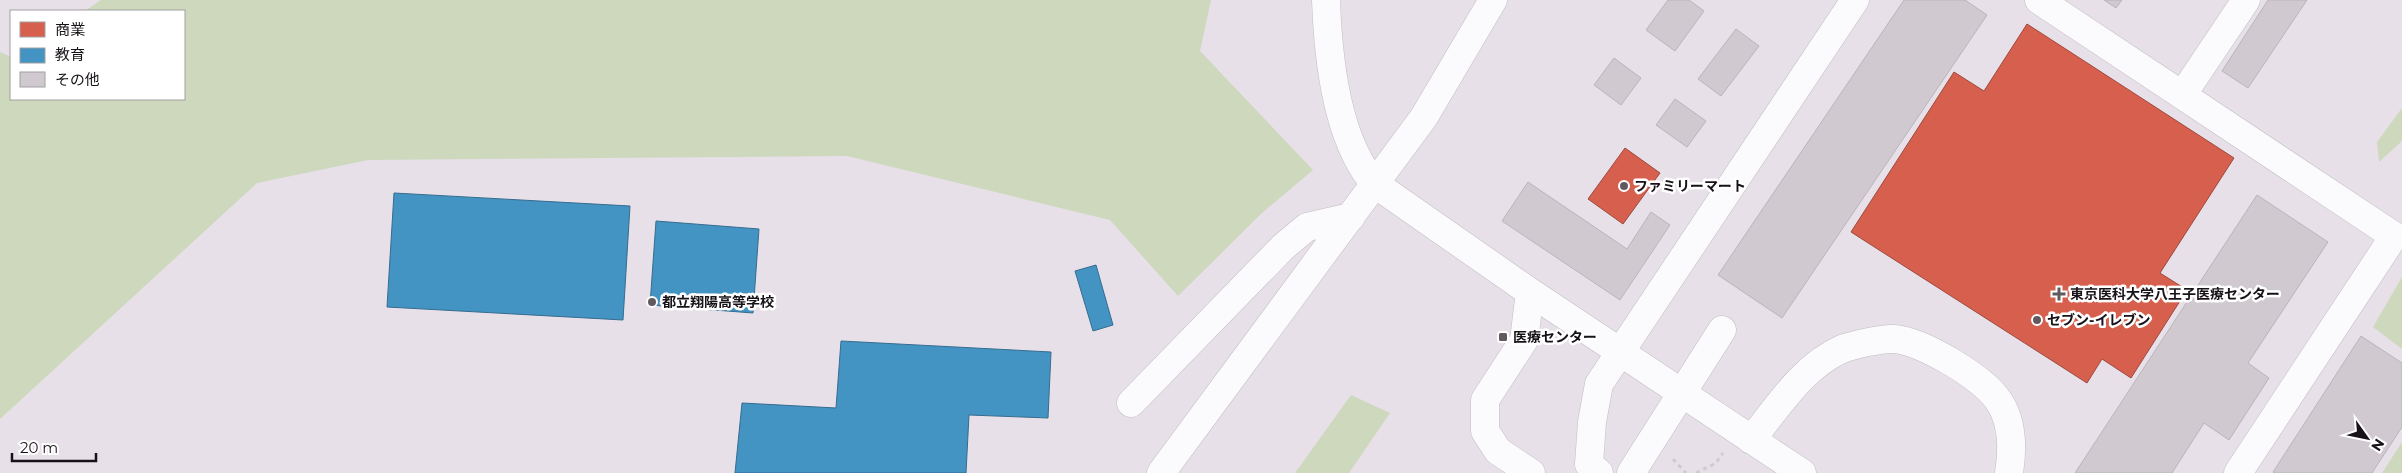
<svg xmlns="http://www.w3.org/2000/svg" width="2402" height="473" font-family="Montserrat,'Noto Sans JP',sans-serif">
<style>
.green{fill:#cdd8bd}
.shops{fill:#d6604d;stroke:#9d493d}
.schools{fill:#4393c3;stroke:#366c8f}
.building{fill:#d0cad0;stroke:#b9b4ba}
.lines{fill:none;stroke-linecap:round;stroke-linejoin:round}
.minor-casing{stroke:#c2bcc2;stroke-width:29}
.path{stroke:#cecbce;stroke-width:3;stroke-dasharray:4 4;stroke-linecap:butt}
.minor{stroke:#fbfafc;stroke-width:28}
.poi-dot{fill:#605a60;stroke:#fff;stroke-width:2}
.labels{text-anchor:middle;stroke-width:5;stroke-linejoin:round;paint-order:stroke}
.poi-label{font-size:14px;font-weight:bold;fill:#171217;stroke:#fff;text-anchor:start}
</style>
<rect width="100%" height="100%" fill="#e7e0e8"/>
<path class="green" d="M101,0H1211L1200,51L1313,170L1262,213L1178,296L1110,220L847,156L368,160L257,183L0,419V52L11,57V99H184V11H85Z
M2402,108V141L2379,162L2377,142Z
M2402,277V349L2373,327Z
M1351,395L1390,413L1349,473H1295Z
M2402,442V473H2382L2384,470Z"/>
<path class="shops" d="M2027,24L2234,158L2160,273L2187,290L2131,378L2102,359L2087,383L1851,232L1954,72L1984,91Z
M1625,148L1660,173L1623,224L1588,199Z"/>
<path class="schools" d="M394,193L630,206L623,320L387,307Z
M656,221L759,229L753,313L650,305Z
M1096,265L1113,325L1093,331L1075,271Z
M841,341L1051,352L1048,418L969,415L966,473H735L742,403L836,408Z"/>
<path class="building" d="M1668,0H1689L1704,11L1675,51L1646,30Z
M1904,0H1965L1987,15L1782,318L1718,275Z
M2104,0H2122L2116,8Z
M2268,0H2307L2248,88L2222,71Z
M1736,29L1759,46L1721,96L1698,79Z
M1614,58L1641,78L1621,105L1594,85Z
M1675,99L1706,121L1687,147L1656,125Z
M1528,182L1627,249L1651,212L1670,225L1620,300L1502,221Z
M2257,195L2328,242L2248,363L2269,378L2229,440L2204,423L2172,473H2075Z
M2361,336L2402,363V427L2372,473H2274L2273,472Z"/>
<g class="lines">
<g class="minor-casing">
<path id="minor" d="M1326,0C1328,57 1336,140 1375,184L1530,292L1802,473
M2039,0L2394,236L2238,473
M2183,94L2246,0
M1530,292L1524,340L1485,400V431L1498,451L1531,473
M1131,403L1283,247L1307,227L1351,217
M1751,440C1778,407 1802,367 1842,349C1853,345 1883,338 1894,339C1922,341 1982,377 1998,400C2013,421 2013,448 2009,473
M1161,473L1424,117L1493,0
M1599,473L1589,464L1592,422L1599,384L1855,0
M1631,473L1722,330"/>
</g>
<path class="path" d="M1673,459L1686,473
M1696,473L1716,463L1723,453"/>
<use href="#minor" class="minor"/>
</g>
<g class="poi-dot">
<circle cx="1624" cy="186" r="5"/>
<path d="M2056.5 286.5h5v5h5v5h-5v5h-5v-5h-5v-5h5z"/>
<circle cx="652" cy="302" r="5"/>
<circle cx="2037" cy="320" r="5"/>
<rect x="1498" y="332" width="10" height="10" rx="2.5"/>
</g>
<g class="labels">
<g class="poi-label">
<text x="1634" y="191">ファミリーマート</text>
<text x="2070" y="299">東京医科大学八王子医療センター</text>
<text x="662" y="307">都立翔陽高等学校</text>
<text x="2047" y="325">セブン-イレブン</text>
<text x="1513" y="342">医療センター</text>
</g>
</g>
<rect x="10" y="10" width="175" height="90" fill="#ffffff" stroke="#a2a0a2"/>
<rect x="20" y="22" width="25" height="15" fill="#d6604d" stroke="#a2a0a2"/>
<text x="55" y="35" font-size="15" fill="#171217">商業</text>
<rect x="20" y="48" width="25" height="15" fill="#4393c3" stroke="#a2a0a2"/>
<text x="55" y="60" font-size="15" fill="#171217">教育</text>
<rect x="20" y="72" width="25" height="15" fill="#d0cad0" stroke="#a2a0a2"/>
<text x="55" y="85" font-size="15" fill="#171217">その他</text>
<g transform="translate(2367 438) rotate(123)" stroke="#ffffff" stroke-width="4" paint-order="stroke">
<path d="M0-4L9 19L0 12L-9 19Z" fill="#171217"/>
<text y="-8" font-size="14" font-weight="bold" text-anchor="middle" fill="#171217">N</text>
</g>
<path d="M12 453v8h84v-8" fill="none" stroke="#171217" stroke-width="2.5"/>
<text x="20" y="453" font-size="15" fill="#171217" stroke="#ffffff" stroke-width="4" paint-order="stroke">20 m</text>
</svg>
